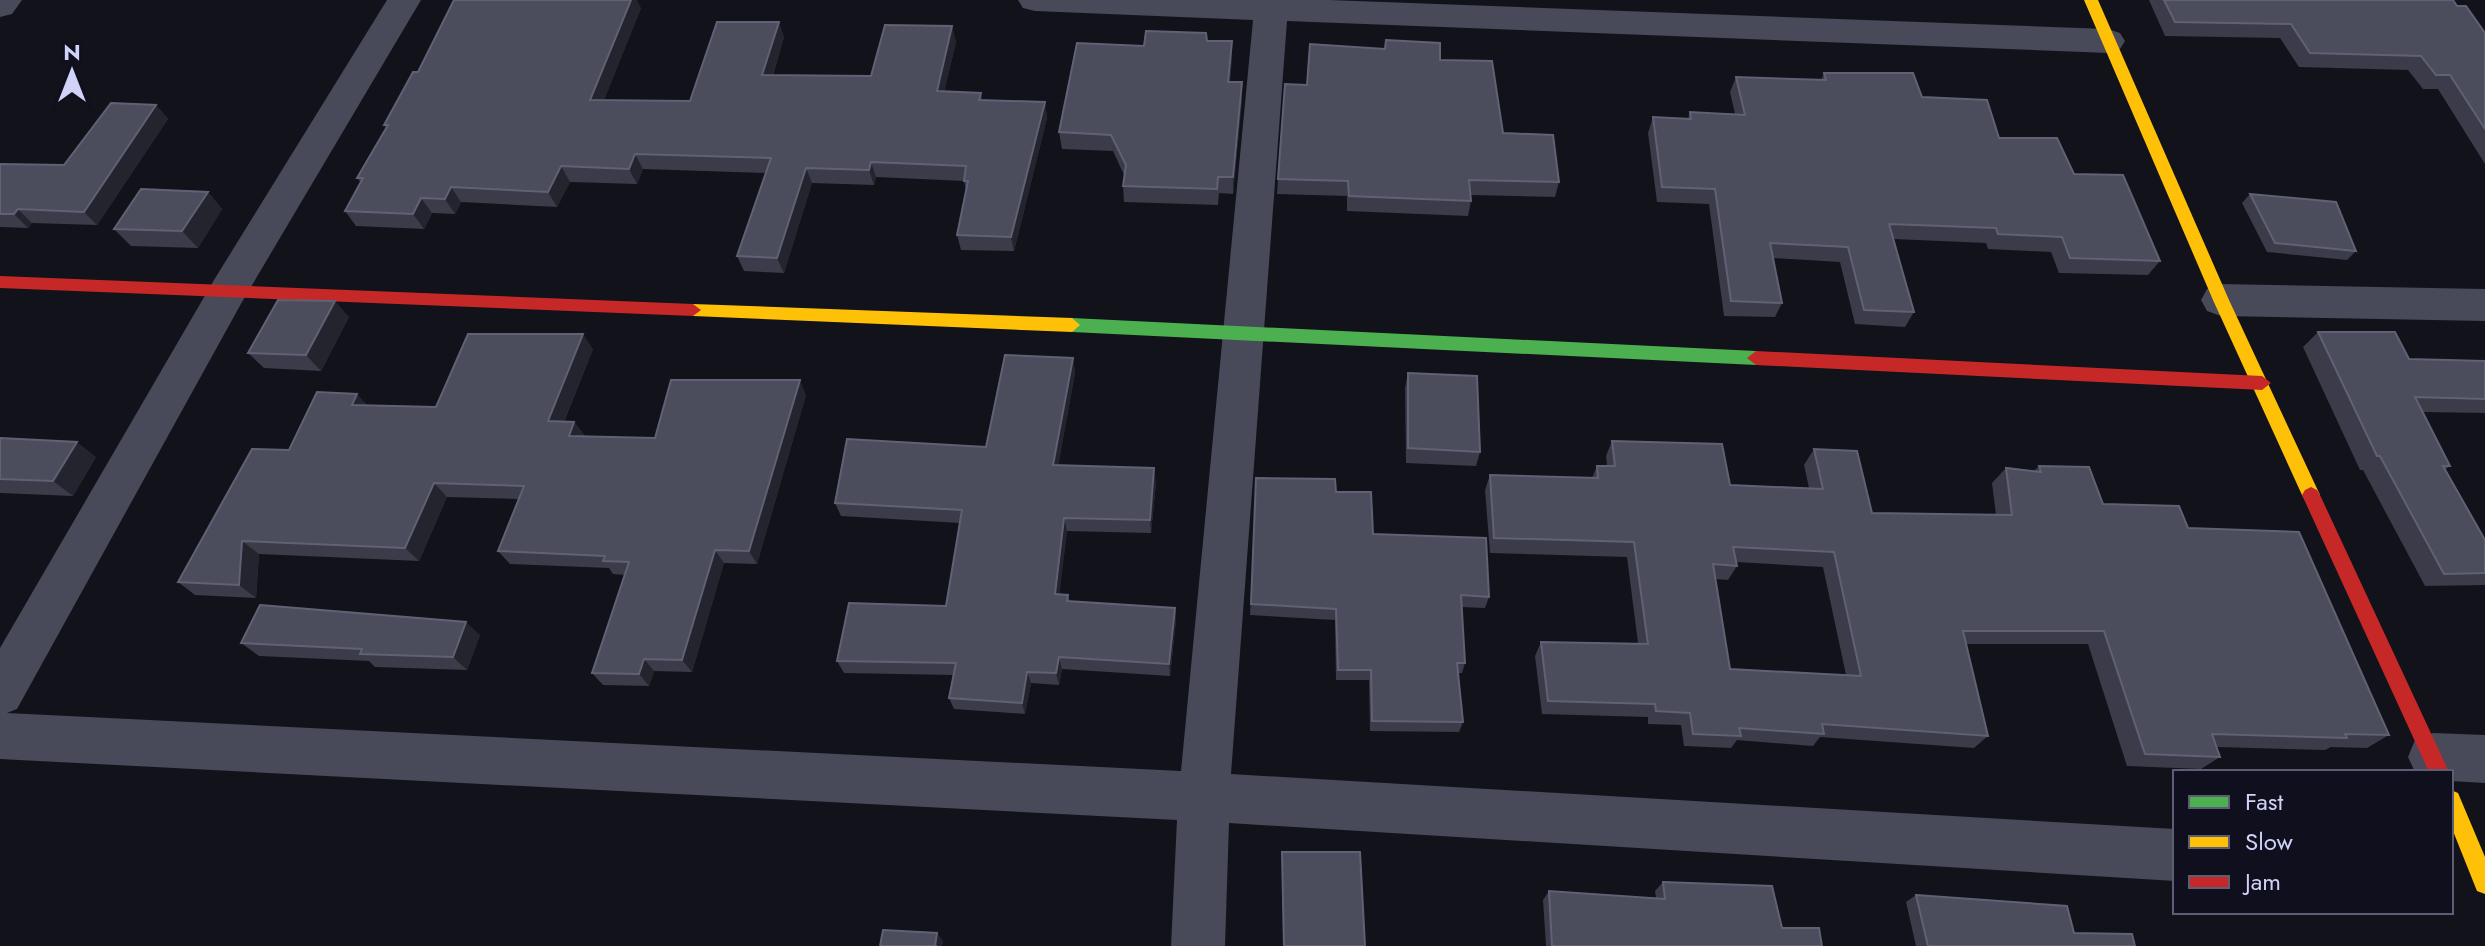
<svg xmlns="http://www.w3.org/2000/svg" width="2485" height="946" font-family="Jost,sans-serif">
<style>
.lines{fill:none;stroke-linecap:round;stroke-linejoin:round}
.street{fill:#484959;fill-rule:evenodd}
.fast{fill:#4caf50;fill-rule:evenodd}
.slow{fill:#ffc107;fill-rule:evenodd}
.jam{fill:#c62828;fill-rule:evenodd}
.wall{fill:#3b3b49;fill-rule:evenodd}
.shaded-wall{fill:#24242e}
.building{fill:#4b4c5c;stroke:#606174;stroke-width:2;fill-rule:evenodd}
</style>
<rect width="100%" height="100%" fill="#12121a"/>
<g class="lines">
<path class="street" d="M0,0H22L12,14L0,17Z
M387,0H421L242,302L17,709L7,713L1181,771L1253,20L1035,11L1023,8L1018,0H1329L2108,29L2120,33L2125,41L2120,49L2108,53L1287,21L1231,774L2175,829V881L1229,823L1225,946H1171L1177,820L0,759V648L214,280Z
M2221,284L2485,289V321L2221,316L2207,311L2201,300L2207,289Z
M2433,733L2485,735V783L2451,781V772H2415L2408,757L2415,740Z"/>
<path class="fast" d="M1072,318L1756,351L1765,358L1756,365L1072,332L1064,325Z"/>
<path class="slow" d="M2084,0H2098L2229,300L2320,495L2317,500L2311,503L2305,500L2302,495L2213,300Z
M693,304L1072,318L1080,325L1072,332L693,316L685,310Z
M2451,790L2458,793L2485,857V894L2477,891L2451,826Z"/>
<path class="jam" d="M0,276L693,304L701,310L693,316L0,288Z
M1756,351L2262,376L2271,383L2262,390L1756,365L1747,358Z
M2311,487L2317,490L2320,495L2449,772H2429L2302,495L2305,490Z"/>
</g>
<path class="wall" d="M2149,0H2453L2457,6L2485,33V164L2438,89H2423L2408,70L2299,67L2280,38L2165,36Z
M641,8L604,100L690,101L784,37L773,75L871,76L952,26L956,42L944,91L981,93L982,100L1045,102L1047,118L1014,251L961,250L957,235L966,191L964,181L876,177L874,185L812,183L784,273L744,271L737,256L766,173L643,169L637,184L570,182L557,207L461,202L455,214L432,213L424,229L356,226L345,211L361,183L357,178L386,128L384,125L418,72Z
M1386,40L1440,60L1503,133L1559,182L1555,197L1470,195L1471,201L1468,216L1347,211V196L1277,194L1278,179L1307,85L1385,49Z
M1207,41L1232,57L1230,82L1242,99L1233,194L1219,193L1218,205L1124,202L1123,186L1124,175L1113,151L1062,149L1059,132L1144,46Z
M1824,73L1922,97L1999,138L2074,174L2160,261L2148,275L2059,273L2051,252L1988,249L1986,243L1894,239L1914,312L1905,327L1855,324L1840,262L1773,258L1782,303L1775,317L1724,316L1709,204L1657,202L1648,133L1653,117L1688,119L1690,112L1735,114L1730,92L1736,77L1821,80Z
M156,105L168,119L97,225L32,223L28,228L0,227V164L64,165Z
M208,192L222,209L198,248L131,246L114,229Z
M2250,194L2356,251L2347,260L2267,252L2242,203Z
M349,317L321,371L264,368L248,353Z
M2318,332L2409,359L2485,361V413L2422,412L2450,466L2445,470L2485,540V585L2425,586L2363,470H2360L2303,347Z
M593,349L564,422H574L585,436L655,438L806,395L757,564L724,563L692,672L654,671L649,686L603,685L592,673L625,575L613,574L609,568L510,564L498,551L519,499L447,497L419,561L259,554L256,598L195,595L178,582L367,405L436,407Z
M1073,358L1075,373L1058,466L1156,482L1151,533L1067,531L1059,594L1068,595L1070,602L1175,608L1176,620L1170,676L1062,669L1059,685L1031,683L1025,714L954,709L949,698L953,675L844,673L837,661L946,606L960,523L841,516L835,503L986,447Z
M1408,373L1480,452L1476,466L1406,463L1405,388Z
M0,438L96,457L73,496L0,493Z
M1612,441L1730,485L1809,488L1804,465L1814,449L1872,513L1996,515L1992,483L2006,468L2034,471L2039,466L2103,504L2188,528L2389,735L2367,748L2331,747L2325,750L2217,747L2220,757L2201,769L2127,766L2088,644H1966L1988,736L1974,748L1820,737L1813,746L1737,740L1731,748L1684,746L1681,725L1648,724V717L1542,714L1535,656L1541,642L1638,643L1627,557L1490,553L1485,490L1490,475L1592,478L1597,466H1607L1606,456ZM1736,562L1823,567L1846,675L1730,669L1715,579L1728,580L1737,566Z
M1256,478L1336,492L1373,534L1489,597L1485,608L1461,607L1465,663L1462,673H1458L1463,722L1459,732L1370,731L1369,680H1336L1335,620L1250,615Z
M480,635L467,670L375,667L369,661L259,656L241,643Z
M1282,852L1365,946H1283Z
M1663,882L1782,928L1822,946H1546L1543,900L1549,891L1656,898L1655,891Z
M1916,895L2074,933L2135,946H1916L1906,902Z"/>
<path class="shaded-wall" d="M631,0H637L641,8L598,115L590,100Z
M779,22L784,37L768,90L762,75Z
M952,26L956,42L941,107L937,91Z
M1232,41V57L1228,98V82Z
M1242,82V99L1233,194V177Z
M1045,102L1047,118L1014,251L1011,237Z
M156,105L168,119L97,225L84,212Z
M635,154L643,169L637,184L629,169Z
M871,162L876,177L874,185L869,170Z
M561,166L570,182L557,207L548,192Z
M806,168L812,183L784,273L777,258Z
M451,187L461,202L455,214L445,199Z
M208,192L222,209L198,248L182,231Z
M421,198L432,213L424,229L413,214Z
M18,209L32,223L28,228L14,214Z
M335,301L349,317L321,371L306,355Z
M583,334L593,349L558,436L548,421Z
M1073,358L1075,373L1056,479L1053,465Z
M800,380L806,395L757,564L749,551Z
M357,394L370,408L352,405Z
M574,422L585,436H569Z
M77,442L96,457L73,496L53,481Z
M1154,468L1156,482L1151,533L1150,520Z
M434,483L447,497L419,561L405,548Z
M1064,518L1067,531L1058,606L1055,594Z
M242,541L259,554L256,598L239,585Z
M715,550L724,563L692,672L682,660Z
M1175,608L1176,620L1170,676L1169,664Z
M466,622L480,635L467,670L453,657Z
M1059,657L1062,669L1059,685L1056,673Z
M644,659L654,671L649,686L639,674Z
M1027,672L1031,683L1025,714L1022,703Z
M937,933L943,941L942,946H935Z"/>
<path class="building" d="M454,0H631L590,100L690,101L717,22H779L762,75L871,76L885,25L952,26L937,91L981,93L979,100L1045,102L1011,237L957,235L968,181H964L966,166L871,162L869,170L806,168L777,258L737,256L771,158L635,154L629,169L561,166L548,192L451,187L445,199L421,198L413,214L345,211L363,178H357L388,125H384L413,72H418Z
M2164,0H2453L2457,6H2466L2485,33V129L2450,75H2436L2421,56L2310,53L2291,24L2175,22Z
M1146,31L1206,33L1207,41H1232L1228,82H1242L1233,177H1218L1217,189L1123,186L1126,165L1111,135L1059,132L1077,43L1144,46Z
M1386,40L1440,43V60L1492,61L1503,133L1553,135L1559,182L1469,180L1471,201L1349,196L1348,181L1278,179L1285,84L1307,85L1310,44L1385,49Z
M1824,73H1913L1922,97L1987,100L1999,138H2057L2074,174L2123,175L2160,261L2070,258L2062,237L1998,234L1996,228L1889,224L1914,312L1864,310L1848,247L1770,243L1782,303L1731,301L1715,189L1662,187L1653,117L1691,119L1690,112L1745,115L1736,77L1826,80Z
M111,103L156,105L84,212L18,209L14,214H0V164L64,165Z
M141,189L208,192L182,231L114,229Z
M2250,194L2336,202L2356,251L2275,243Z
M278,300L335,301L306,355L248,353Z
M2318,332H2395L2409,359L2485,361V399L2415,397L2450,466H2443L2485,540V573L2444,574L2380,456H2377Z
M468,334H583L548,421L574,422L569,436L655,438L671,380H800L749,551L715,550L682,660L644,659L639,674L592,673L629,562L603,561L605,556L498,551L524,486L434,483L405,548L242,541L239,585L178,582L252,449L289,450L317,392L357,394L352,405L436,407Z
M1005,355L1073,358L1053,465L1154,468L1150,520L1064,518L1055,594L1068,595L1067,601L1175,608L1169,664L1059,657L1056,673L1027,672L1022,703L949,698L956,663L837,661L849,603L946,606L962,510L835,503L847,439L986,447Z
M1408,373L1477,376L1480,452L1408,448Z
M0,438L77,442L53,481L0,479Z
M1612,441L1722,444L1730,485L1823,489L1814,449L1857,451L1872,513L2012,515L2006,468L2041,472L2039,466L2089,467L2103,504L2179,506L2188,528L2299,532L2389,735L2345,734L2347,738L2212,734L2220,757L2145,754L2104,631H1963L1988,736L1822,724L1824,734L1739,728L1741,736L1693,734L1690,713L1656,711L1655,704L1548,701L1541,642L1648,644L1634,542L1494,538L1490,475L1598,478L1597,466H1615ZM1733,547L1834,552L1861,676L1730,669L1713,564L1737,566Z
M1256,478L1335,479L1336,492H1371L1373,534L1486,538L1489,597L1461,595L1465,663H1457L1463,722L1372,721L1371,670H1338L1336,609L1251,604Z
M260,605L466,622L453,657L360,654L362,649L241,643Z
M1282,852H1360L1365,946H1284Z
M1663,882L1772,886L1782,928H1819L1822,946H1552L1549,891L1665,899Z
M1916,895L2067,906L2074,933L2132,934L2135,946H1928Z
M883,930L937,933L935,946H937H880Z"/>
<rect x="2173" y="770" width="280" height="144" fill="#0f0f1d" stroke="#5d5d75" stroke-width="2"/>
<rect x="2189" y="796" width="40" height="12" fill="#4caf50" stroke="#5d5d75" stroke-width="2"/>
<text x="2245" y="810" font-size="24" fill="#d1d2f8">Fast</text>
<rect x="2189" y="836" width="40" height="12" fill="#ffc107" stroke="#5d5d75" stroke-width="2"/>
<text x="2245" y="850" font-size="24" fill="#d1d2f8">Slow</text>
<rect x="2189" y="876" width="40" height="12" fill="#c62828" stroke="#5d5d75" stroke-width="2"/>
<text x="2245" y="890" font-size="24" fill="#d1d2f8">Jam</text>
<g transform="translate(72 72)" stroke="#0f0f1d" stroke-width="6" paint-order="stroke">
<path d="M0-6L14 30L0 20L-14 30Z" fill="#d1d2f8"/>
<text y="-12" font-size="22" font-weight="bold" text-anchor="middle" fill="#d1d2f8">N</text>
</g>
</svg>
